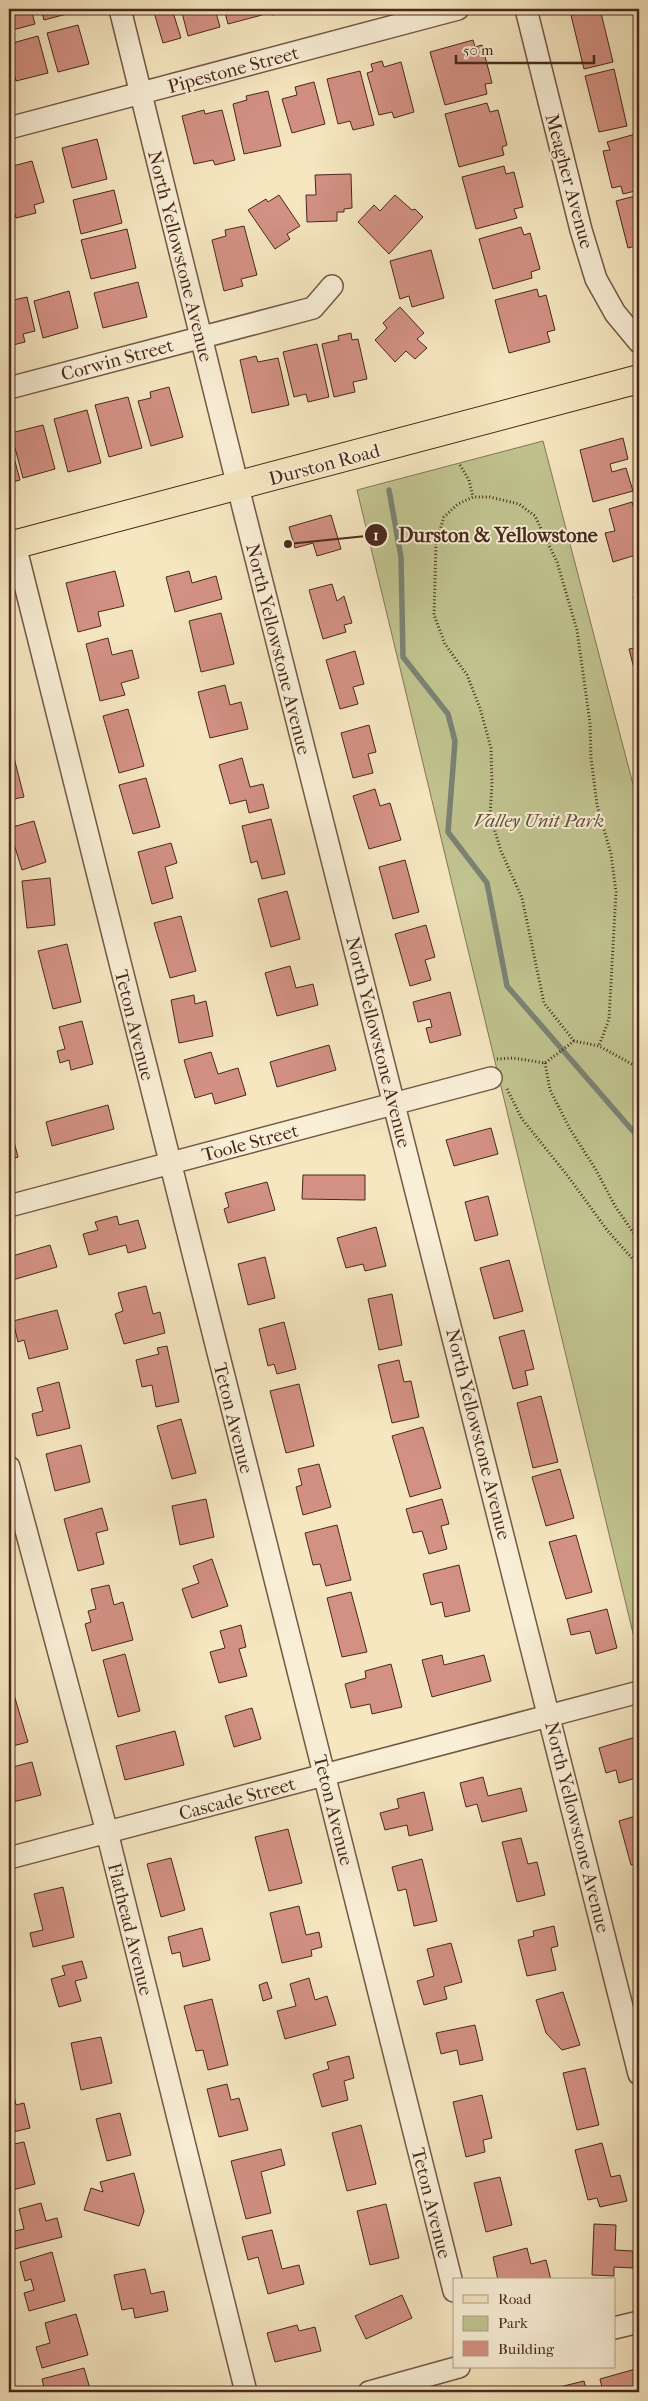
<svg xmlns="http://www.w3.org/2000/svg" width="648" height="2401" font-family="'IM FELL French Canon',serif">
<style>
.green{fill:#c1c490;stroke:#847656}
.lines{fill:none;stroke-linecap:round;stroke-linejoin:round}
.stream{stroke:#7b8374;stroke-width:5.5}
.building{fill:#d39184;stroke:#48281c}
.minor-casing{stroke:#745845;stroke-width:24}
.major-casing{stroke:#48281c;stroke-width:30}
.path{stroke:#48281c;stroke-width:3;stroke-dasharray:1 2.5;stroke-linecap:butt}
.minor{stroke:#f9efd7;stroke-width:21}
.major{stroke:#f6e7c1;stroke-width:28}
.labels{text-anchor:middle;stroke-width:4;stroke-linejoin:round;paint-order:stroke}
.street-label{font-size:19px;fill:#48281c;stroke:#f9efd7}
.park-label{font-size:19px;font-style:italic;fill:#664f39;stroke:#f9efd7}
.leader{fill:none;stroke:#48281c;stroke-width:2}
.callout-dot{fill:#48281c;stroke:#f9efd7;stroke-width:2}
.mark-label{font-size:15px;text-anchor:middle;font-weight:bold;fill:#fff}
.callout-label{font-size:20px;text-anchor:middle;font-weight:bold;fill:#48281c;stroke:#f9efd7;stroke-width:4;stroke-linejoin:round;paint-order:stroke}
</style>
<rect width="100%" height="100%" fill="#f6e7c1"/>
<filter id="stains"><feTurbulence type="fractalNoise" baseFrequency=".004" numOctaves="4"/><feColorMatrix values="0 0 0 0 .2 0 0 0 0 .09 0 0 0 0 .02 0 0 0 .5 -.17"/></filter>
<radialGradient id="worn" r=".72"><stop offset=".6" stop-color="#630" stop-opacity="0"/><stop offset="1" stop-color="#630" stop-opacity=".3"/></radialGradient>
<path class="green" d="M543,441L639,807V1658L357,490Z"/>
<g class="lines">
<path class="stream" d="M389,490L401,557L403,657L448,714L455,741L448,832L487,883L507,986L639,1138"/>
</g>
<path class="building" d="M9,9H31L35,24L9,31Z
M41,9H77L78,11L44,20Z
M153,9H172L181,38L163,43Z
M181,9H215L220,27L188,36Z
M224,9H260L262,15L228,24Z
M270,9H295L272,15Z
M578,9H600L613,62L584,69L570,11Z
M78,25L89,64L58,72L47,33Z
M38,36L48,73L16,81L9,55V44Z
M473,40L475,47L482,45L492,83L485,84L487,94L445,105L430,52Z
M382,61L384,67L401,62L414,112L394,118L392,112L379,115L367,73L373,71L371,64Z
M614,69L627,126L599,132L585,76Z
M360,71L374,125L353,130L350,121L338,124L327,79Z
M314,82L325,124L292,133L282,99L297,95L295,87Z
M268,91L281,146L244,154L233,104L247,100L246,96Z
M487,103L490,112L498,110L507,145L502,147L504,155L459,167L445,114Z
M204,110L205,114L222,110L235,160L215,165L213,160L194,164L182,116Z
M639,133V190L623,194L621,186L612,188L603,151L610,150L607,142Z
M97,139L107,179L72,188L62,148Z
M32,161L44,202L34,205L36,213L16,218L9,192V167Z
M504,166L506,174L514,172L523,207L514,209L517,218L476,229L462,177Z
M351,174L352,208L344,209V212H337V221L307,222L306,195H316L315,175Z
M114,190L122,223L81,234L73,200Z
M279,195L300,226L287,234L290,239L275,249L248,210L266,199L268,202Z
M395,195L412,210L415,209L423,217L389,254L358,222L374,205L380,211Z
M639,195V245L628,248L616,201Z
M244,226L257,275L241,279L243,286L224,291L212,240L226,236L225,230Z
M521,227L524,235L530,233L540,269L531,272L532,278L493,289L479,239Z
M127,229L136,268L91,279L81,240Z
M431,250L444,298L412,307L409,296L400,299L390,261Z
M138,282L147,317L103,328L94,293Z
M537,289L539,297L546,295L555,330L547,332L550,342L509,353L495,300Z
M69,291L78,328L43,338L34,301Z
M27,297L35,331L23,334L25,342L9,346V301Z
M400,307L424,333L417,339L427,348L415,359L406,351L395,362L375,340L387,328L383,323Z
M351,333L352,340L358,339L367,379L353,382L355,392L334,397L322,344L339,340L338,336Z
M317,344L329,397L308,402L306,394L294,397L283,352Z
M256,356L258,362L278,358L289,405L252,413L240,360Z
M169,387L183,437L151,446L138,401L151,398L150,392Z
M128,397L142,448L109,457L95,405Z
M87,410L101,463L68,472L54,419Z
M43,425L55,469L23,478L11,433Z
M623,438L628,459L610,464L612,472L626,468L633,491L593,502L580,450Z
M9,439L20,480L9,483Z
M632,502L639,526V554L613,562L605,533L615,531L609,509Z
M331,515L341,549L317,556L313,543L295,548L289,527Z
M115,571L124,606L98,612L101,626L78,632L66,583Z
M189,571L192,583L216,576L222,599L175,612L166,577Z
M639,579V626L633,597L639,595L635,580Z
M332,584L337,601L344,596L352,623L344,625L346,632L323,639L309,590Z
M221,613L234,664L201,672L189,621Z
M108,638L112,655L132,650L139,678L121,683L125,695L100,701L86,644Z
M639,647V688L629,649Z
M355,651L364,684L353,687L358,704L340,709L326,660Z
M225,685L230,705L241,702L248,729L210,738L198,692Z
M128,709L144,766L119,773L103,716Z
M369,725L376,752L368,754L373,773L353,778L341,733Z
M9,738L24,797L9,800Z
M242,758L250,787L263,784L269,808L249,813L246,800L230,804L219,765Z
M146,778L160,827L133,834L119,785Z
M375,789L380,806L390,803L401,840L369,849L353,796Z
M271,819L285,874L262,879L257,861L251,863L242,826Z
M34,821L46,862L22,870L9,828Z
M171,843L177,863L165,867L173,898L152,904L138,852Z
M405,860L419,912L393,919L379,867Z
M50,878L55,925L27,928L22,881Z
M287,891L300,939L271,947L258,899Z
M181,916L196,971L170,978L154,923Z
M426,925L435,957L425,960L431,980L410,986L395,934Z
M67,944L81,1002L53,1009L38,951Z
M290,966L296,988L313,984L318,1005L277,1016L265,973Z
M450,992L461,1035L430,1043L426,1028L432,1027L430,1019L418,1022L413,1002Z
M194,995L195,1004L206,1001L213,1036L179,1043L171,1000Z
M82,1021L93,1064L71,1070L69,1060L60,1063L57,1051L65,1049L59,1027Z
M329,1045L336,1070L277,1087L270,1062Z
M211,1052L218,1074L238,1068L246,1095L215,1104L212,1093L195,1098L184,1060Z
M108,1105L114,1129L52,1146L46,1122Z
M9,1122L18,1157L9,1160Z
M491,1128L498,1154L454,1166L446,1140Z
M303,1175H365V1200L302,1199Z
M267,1182L275,1210L228,1223L224,1209L229,1207L225,1193Z
M488,1196L498,1235L475,1241L465,1202Z
M117,1216L119,1225L138,1220L146,1248L128,1253L126,1245L89,1255L83,1234L98,1230L95,1222Z
M376,1227L386,1266L365,1271L363,1264L346,1268L337,1238Z
M50,1245L57,1267L9,1281V1257Z
M265,1257L275,1298L248,1305L238,1264Z
M509,1260L523,1311L494,1319L480,1268Z
M146,1286L153,1314L160,1312L165,1333L124,1344L115,1314L123,1311L118,1293Z
M392,1294L402,1345L379,1350L368,1299Z
M57,1310L68,1349L29,1359L24,1340L18,1342L13,1321Z
M284,1322L296,1369L277,1374L274,1364L268,1366L259,1329Z
M524,1330L534,1369L525,1371L528,1385L513,1389L499,1337Z
M167,1346L179,1402L156,1407L152,1385L142,1387L136,1360L159,1354L157,1348Z
M399,1360L404,1382L411,1381L419,1417L392,1423L378,1365Z
M59,1382L70,1428L37,1436L32,1414L43,1411L37,1388Z
M299,1384L314,1446L286,1453L270,1391Z
M541,1396L558,1462L533,1468L517,1403Z
M181,1419L196,1473L172,1479L157,1426Z
M423,1427L441,1488L410,1497L392,1436Z
M81,1445L90,1482L55,1491L46,1454Z
M319,1464L331,1507L303,1515L296,1487L302,1485L298,1469Z
M560,1469L574,1518L546,1526L532,1477Z
M206,1499L214,1537L180,1545L172,1506Z
M442,1499L449,1524L441,1526L447,1549L429,1554L422,1531L413,1533L406,1509Z
M102,1508L108,1530L96,1533L104,1564L78,1571L64,1519Z
M337,1525L351,1580L326,1586L320,1564L313,1565L305,1533Z
M576,1535L592,1592L566,1599L549,1542Z
M212,1559L228,1606L192,1618L182,1589L199,1583L193,1566Z
M459,1565L470,1611L445,1617L442,1602L431,1605L423,1574Z
M109,1585L114,1605L123,1602L133,1640L92,1651L85,1624L91,1622L88,1611L96,1609L91,1589Z
M351,1592L367,1652L342,1657L327,1598Z
M607,1609L617,1648L596,1654L590,1631L571,1635L567,1619Z
M241,1625L246,1647L239,1649L247,1676L219,1683L210,1652L225,1648L220,1631Z
M125,1654L140,1711L118,1717L103,1660Z
M442,1655L444,1665L484,1655L491,1681L432,1697L422,1660Z
M391,1664L402,1707L372,1714L370,1704L351,1708L345,1684L366,1678L365,1671Z
M12,1688L28,1742L9,1747V1689Z
M252,1708L261,1739L234,1747L225,1716Z
M175,1731L184,1765L125,1780L116,1746Z
M639,1736V1777L619,1783L616,1770L606,1773L599,1748Z
M32,1762L41,1795L9,1803V1768Z
M483,1777L488,1796L521,1788L527,1811L482,1822L477,1804L466,1807L460,1783Z
M424,1792L433,1830L409,1836L407,1825L385,1830L380,1813L399,1808L397,1799Z
M639,1815V1863L631,1865L619,1821Z
M288,1829L302,1883L269,1891L255,1837Z
M521,1838L528,1864L537,1862L545,1895L517,1902L502,1842Z
M171,1858L185,1910L161,1917L147,1864Z
M422,1859L437,1921L414,1926L406,1889L398,1891L392,1867Z
M63,1887L74,1937L33,1947L30,1933L43,1930L34,1894Z
M639,1891V1913L634,1893Z
M299,1906L306,1935L319,1932L322,1947L311,1950L312,1956L282,1963L270,1913Z
M554,1926L558,1946L551,1948L556,1970L527,1976L518,1940L534,1936L533,1931Z
M202,1928L210,1960L183,1967L180,1952L172,1954L168,1937Z
M451,1943L462,1982L444,1987L447,1999L424,2005L417,1981L434,1976L427,1949Z
M82,1961L87,1978L75,1981L81,2001L59,2007L51,1979L65,1975L62,1966Z
M309,1978L315,2000L327,1996L336,2025L285,2039L277,2011L296,2006L290,1984Z
M267,1982L272,1998L263,2001L259,1985Z
M563,1992L580,2045L562,2050L546,2033L536,2000Z
M212,1999L228,2065L208,2070L203,2050L196,2051L184,2006Z
M475,2025L483,2060L460,2065L457,2050L441,2054L436,2033Z
M101,2037L112,2083L81,2090L71,2043Z
M349,2056L354,2078L344,2081L348,2100L322,2107L313,2074L329,2069L327,2062Z
M585,2068L599,2125L577,2130L563,2073Z
M227,2084L231,2100L239,2098L248,2130L219,2137L207,2089Z
M13,2091L16,2105L24,2103L30,2128L9,2133V2092Z
M482,2095L492,2138L483,2140L485,2152L466,2157L453,2102Z
M120,2113L131,2155L107,2161L96,2119Z
M361,2125L376,2184L347,2191L332,2133Z
M24,2142L35,2184L9,2191V2145Z
M602,2143L611,2177L620,2175L627,2201L600,2207L597,2198L588,2200L575,2150Z
M281,2149L285,2165L261,2172L271,2213L246,2219L231,2161Z
M134,2173L144,2211L139,2226L84,2210L91,2188L103,2192L100,2182Z
M500,2177L512,2225L486,2232L474,2183Z
M41,2203L46,2221L57,2218L62,2237L15,2249L10,2232L24,2229L19,2209Z
M386,2204L399,2258L370,2265L357,2211Z
M594,2224L616,2225L615,2250L633,2251V2268L614,2267V2276L592,2275Z
M272,2230L282,2269L299,2265L304,2284L268,2294L258,2257L248,2260L242,2237Z
M527,2248L531,2264L546,2260L551,2280H498L493,2257Z
M52,2252L65,2301L29,2311L24,2293L34,2290L31,2279L25,2281L20,2262Z
M145,2269L151,2294L164,2291L168,2311L135,2318L133,2308L122,2310L114,2275Z
M402,2295L412,2318L366,2339L355,2316Z
M76,2314L88,2355L42,2368L36,2347L50,2343L45,2323Z
M297,2325L299,2331L315,2327L321,2351L275,2362L267,2333Z
M84,2368L91,2392H45L42,2379Z
M639,2368V2392H603L600,2379Z
M584,2381L587,2392H539Z"/>
<g class="lines">
<g class="minor-casing">
<path id="minor" d="M120,9L244,511L639,2074
M526,9L581,230L596,279L615,313L639,342
M9,128L458,9
M9,388L313,308L332,286
M15,545L454,2291
M9,1206L491,1078
M9,1467L107,1832L246,2392
M9,1858L639,1692
M614,2328L639,2322
M369,2392L459,2367"/>
</g>
<g class="major-casing">
<path id="major" d="M9,546L639,379"/>
</g>
<path class="path" d="M460,465L469,480L473,497
M574,1041L544,1003L522,898L501,851L490,815L492,784L491,748L480,708L467,675L445,644L434,615L436,543L444,517L458,504L473,497H490L519,504L535,516L557,562L577,630L590,723L591,758L597,805L611,854L616,892L609,1019L599,1046
M497,1059L513,1058L545,1063L574,1041L599,1046L639,1068
M545,1063L550,1090L570,1129L596,1170L615,1206L639,1241
M507,1089L522,1119L567,1175L607,1230L639,1266"/>
<use href="#minor" class="minor"/>
<use href="#major" class="major"/>
</g>
<g class="labels">
<g class="street-label">
<text transform="translate(233 69) rotate(-15)" y="7">Pipestone Street</text>
<text transform="translate(570 181) rotate(75)" y="7">Meagher Avenue</text>
<text transform="translate(181 256) rotate(76)" y="7">North Yellowstone Avenue</text>
<text transform="translate(117 359) rotate(-15)" y="7">Corwin Street</text>
<text transform="translate(324 464) rotate(-15)" y="7">Durston Road</text>
<text transform="translate(279 649) rotate(76)" y="7">North Yellowstone Avenue</text>
<text transform="translate(135 1025) rotate(76)" y="7">Teton Avenue</text>
<text transform="translate(379 1042) rotate(76)" y="7">North Yellowstone Avenue</text>
<text transform="translate(250 1142) rotate(-15)" y="7">Toole Street</text>
<text transform="translate(234 1418) rotate(76)" y="7">Teton Avenue</text>
<text transform="translate(479 1434) rotate(76)" y="7">North Yellowstone Avenue</text>
<text transform="translate(237 1798) rotate(-15)" y="7">Cascade Street</text>
<text transform="translate(334 1810) rotate(76)" y="7">Teton Avenue</text>
<text transform="translate(578 1827) rotate(76)" y="7">North Yellowstone Avenue</text>
<text transform="translate(131 1929) rotate(76)" y="7">Flathead Avenue</text>
<text transform="translate(432 2203) rotate(76)" y="7">Teton Avenue</text>
</g>
<g class="park-label">
<text x="539" y="827">Valley Unit Park</text>
</g>
</g>
<path class="leader" d="M288 544L376 535"/>
<g class="callout-dot">
<circle cx="288" cy="544" r="5"/>
<circle cx="376" cy="535" r="12"/>
</g>
<g class="mark-label">
<text x="376" y="540">1</text>
</g>
<g class="callout-label">
<text x="498" y="542">Durston &amp; Yellowstone</text>
</g>
<rect width="648" height="2401" fill="none" stroke="#f6e7c1" stroke-width="30"/>
<rect x="10" y="10" width="628" height="2381" fill="none" stroke="#48281c" stroke-width="2.5"/>
<rect x="15" y="15" width="618" height="2371" fill="none" stroke="#48281c"/>
<rect x="453" y="2278" width="162" height="90" fill="#f9efd7" stroke="#b29f8c"/>
<rect x="463" y="2295" width="25" height="8" fill="#f6e7c1" stroke="#b29f8c"/>
<text x="498" y="2304" font-size="15" fill="#48281c">Road</text>
<rect x="463" y="2316" width="25" height="15" fill="#c1c490" stroke="#b29f8c"/>
<text x="498" y="2328" font-size="15" fill="#48281c">Park</text>
<rect x="463" y="2341" width="25" height="15" fill="#d39184" stroke="#b29f8c"/>
<text x="498" y="2354" font-size="15" fill="#48281c">Building</text>
<path d="M456 55v8h138v-8" fill="none" stroke="#48281c" stroke-width="2.5"/>
<text x="463" y="55" font-size="15" fill="#48281c" stroke="#f9efd7" stroke-width="4" paint-order="stroke">50 m</text>
<rect width="100%" height="100%" filter="url(#stains)"/>
<rect width="100%" height="100%" fill="url(#worn)"/>
</svg>
